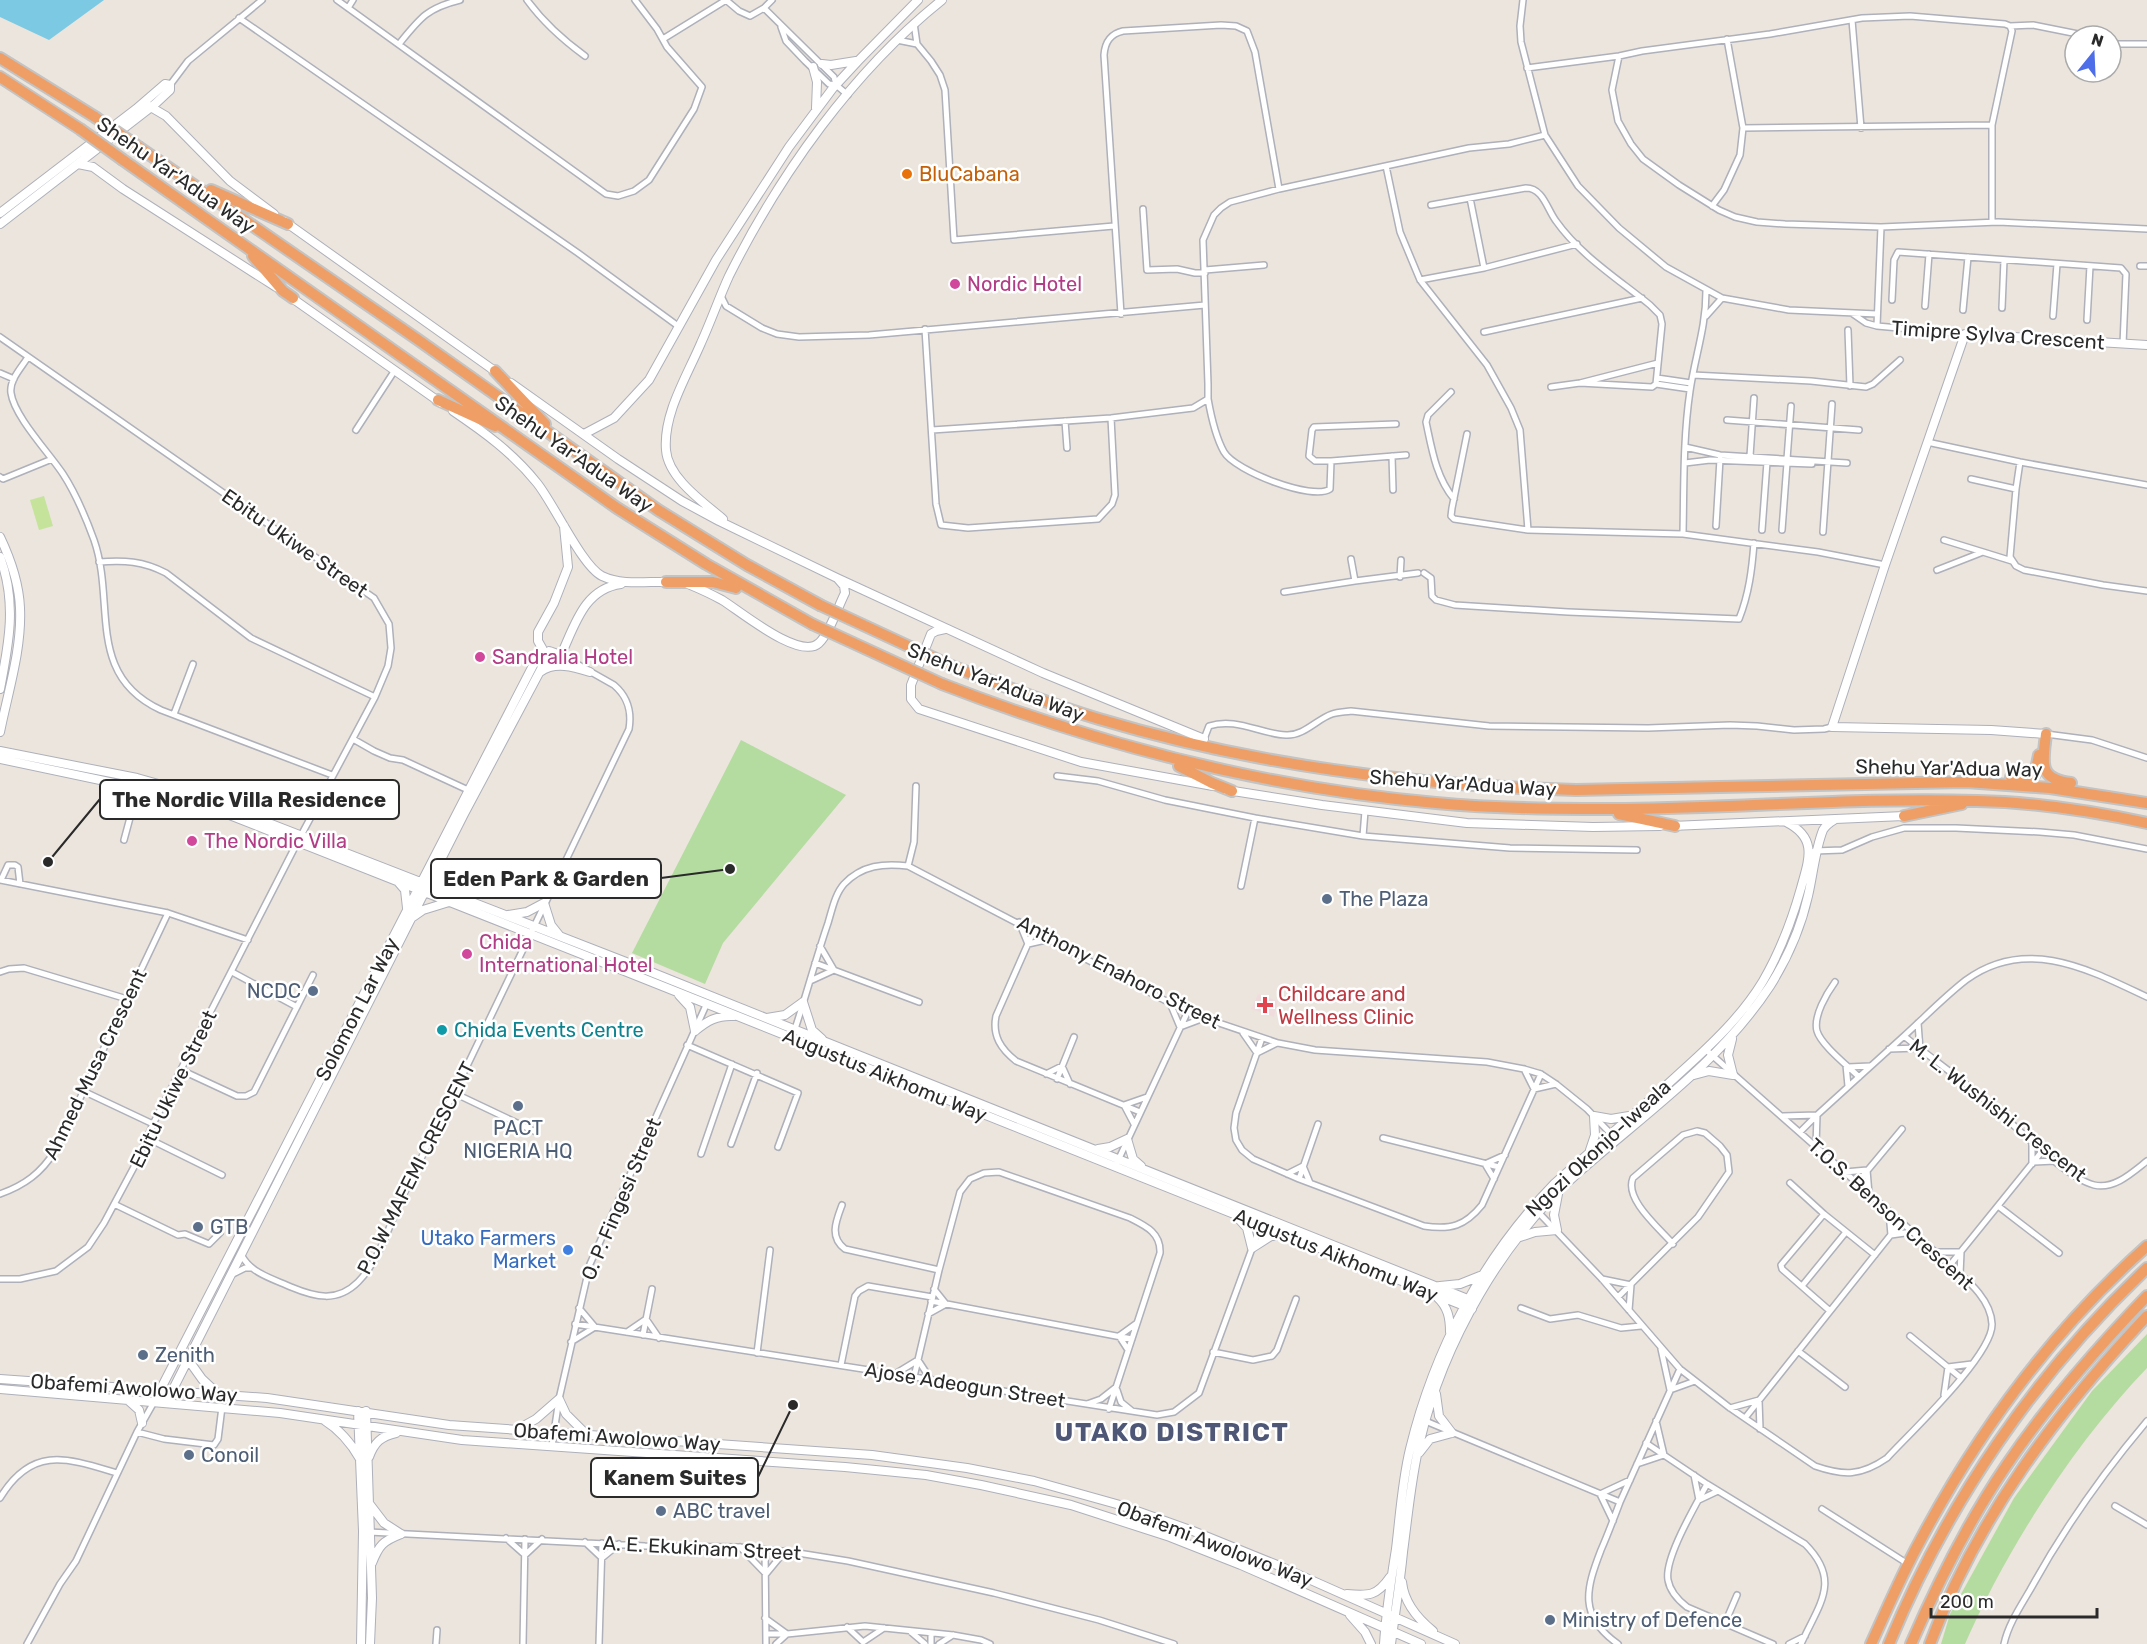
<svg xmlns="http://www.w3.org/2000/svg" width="2147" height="1644" font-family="Rubik,sans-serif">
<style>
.medical{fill:#f1dcdd}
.green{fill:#b5dca0}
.pitch{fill:#c6e39c}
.water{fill:#7bc9e3}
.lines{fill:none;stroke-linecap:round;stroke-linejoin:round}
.street-casing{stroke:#aeb0ba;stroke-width:8}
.secondary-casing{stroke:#aeb0ba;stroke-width:10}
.highway-casing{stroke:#c3c3c3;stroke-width:14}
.street{stroke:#fff;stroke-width:5}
.secondary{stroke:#fff;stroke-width:8}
.highway{stroke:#ef9e65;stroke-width:10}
.highway-bridge-casing{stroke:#c3c3c3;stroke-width:14;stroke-linecap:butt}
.highway-bridge{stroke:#ef9e65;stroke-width:10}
.food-dot{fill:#e8710a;stroke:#fff;stroke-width:2}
.hotel-dot{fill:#d1479c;stroke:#fff;stroke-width:2}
.service-dot{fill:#5c6f8a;stroke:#fff;stroke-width:2}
.health-dot{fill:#e0444e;stroke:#fff;stroke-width:2}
.culture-dot{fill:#0f9aa8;stroke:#fff;stroke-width:2}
.shop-dot{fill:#3f7fe0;stroke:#fff;stroke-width:2}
.labels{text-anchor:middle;stroke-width:5;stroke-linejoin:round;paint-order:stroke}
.food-label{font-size:20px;fill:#c56008;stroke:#fff;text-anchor:start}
.street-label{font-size:20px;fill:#2a2a2a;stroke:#fff}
.hotel-label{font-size:20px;fill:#b23c85;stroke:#fff;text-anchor:start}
.service-label{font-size:20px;fill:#4e5e75;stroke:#fff;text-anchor:start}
.health-label{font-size:20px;fill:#be3a42;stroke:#fff;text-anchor:start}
.culture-label{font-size:20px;fill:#0d838f;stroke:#fff;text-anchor:start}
.shop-label{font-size:20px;fill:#366cbe;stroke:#fff;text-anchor:end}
.district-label{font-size:26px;font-weight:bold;letter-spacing:1.5px;fill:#4f5777;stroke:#fff}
.leader{fill:none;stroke:#2a2a2a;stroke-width:2}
.callout-dot{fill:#2a2a2a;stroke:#fff;stroke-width:2}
.callout{fill:#fff;stroke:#2a2a2a;stroke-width:2}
.callout-label{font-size:21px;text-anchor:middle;font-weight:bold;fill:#2a2a2a}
</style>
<rect width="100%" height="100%" fill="#ebe5de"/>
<path class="medical" d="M1258,994L1278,1001L1274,1017L1251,1009Z"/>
<path class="green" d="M741,740L846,795L723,943L705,984L632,953Z
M2147,1334V1368C2074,1444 2007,1548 1965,1644H1941L1950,1614L2014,1498L2092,1391Z"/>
<path class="pitch" d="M44,496L53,526L39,530L30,500Z"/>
<path class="water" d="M0,0H104L49,40L0,17Z"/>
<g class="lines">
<g class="street-casing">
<path id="street" d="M337,0L606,194L618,196L634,191L649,180L694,109L702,87L667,47L657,29L635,0
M527,0C543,22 563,40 585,56
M726,0L739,11L750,16L764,8
M772,0L764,8L834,77L836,85
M1523,0L1520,26L1521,42L1545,135L1578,186L1619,228L1666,267L1722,298L1789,310L1877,314
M348,8L353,0
M239,18L578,253L678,326
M1852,20L1861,128
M914,23L917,44L931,61L940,75L945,90L954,240L1114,226
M2010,26L2033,25L2088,36
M781,27L786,41L805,61L829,84L836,85L848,95
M663,39L726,0
M897,40L917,44
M399,44C420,18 427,8 460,0
M2111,44H2147
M1619,56L1612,90L1618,121L1631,144L1643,159L1679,185L1719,210L1735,217L1757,222L1785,224L1881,227L1998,222L2147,229
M1527,68L1619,56L1642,51L1770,34L1862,18L1910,16L2005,24L2010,26L2012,31L1992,125V222
M170,85L188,61L262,0
M1743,128L1992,125
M1386,166L1400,232L1420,280L1487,365L1511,408L1520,430L1528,530
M1470,198L1484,268
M1431,205L1526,188C1543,188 1547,209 1556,221C1580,255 1618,279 1650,305L1660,315L1662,324L1656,384
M1712,206L1724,190L1740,155L1743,128L1727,39
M1143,209L1147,270L1177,269L1195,273H1205
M2140,266H2147
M1205,270L1264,265
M1420,280L1484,268L1577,244
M721,296L726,306L762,328L777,334L799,337L869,335L1205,305
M1892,300L1894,260L1898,252L2121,268L2126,274L2123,344
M1925,306L1929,254
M2002,308L2004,260
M1963,310L1968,257
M1121,314L1104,55C1105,42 1110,34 1123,31L1221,25L1236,26L1247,31L1255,52L1279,189
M1853,314L1866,323L1877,326L1965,334
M1706,316L1722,298
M2053,316L2057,264
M2087,320L2090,266
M1877,326L1881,227
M925,329L936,504L941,525L968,528L1098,519L1112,504L1115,495L1111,418
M1848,330L1850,386
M1484,332L1642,298
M0,337L374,598L389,624L391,648L388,666L375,697L297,843L153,1124L134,1167L104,1223L88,1247L56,1271L20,1279H0
M28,357C22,367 9,380 11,393C14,416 49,453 63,474C76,494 86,518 94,540C116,603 85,675 161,710L332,775
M0,373L14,379
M1693,375L1811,381L1866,387L1873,384L1900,360
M1657,378L1691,383
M1580,383L1652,387L1656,384L1690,389
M1551,387L1580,383L1658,363
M1451,392L1428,415L1426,422C1432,450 1436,477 1454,499
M1208,399C1211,416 1215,436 1224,452C1235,471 1313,501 1330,489L1331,461L1406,455
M1727,420L1859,430
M1065,421L1067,448
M356,430L395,370
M932,430L1111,418L1193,408L1208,399V384L1203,240L1214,215L1221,208L1230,202L1279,189L1469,148L1509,144L1545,135
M1467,434L1452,508L1451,516L1454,519L1528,530L1683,534L1818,552L1885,565
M1927,442L2020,462L2147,485
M1685,447L1720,455L1847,463
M1392,456L1393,490
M1750,456L1754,398
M1787,459L1791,406
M1331,461H1315L1309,456L1312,430L1314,427L1396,424
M2020,462L2016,489L2010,557L2016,566L2024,570L2103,585L2147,591
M1685,463L1710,460L1812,464
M0,477L3,479L52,459
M1971,479L2016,489
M1716,526L1720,459
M1762,530L1767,462
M1782,530L1787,463
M1823,532L1832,404
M1683,534C1684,487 1683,438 1690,391C1695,356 1706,328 1706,291
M1944,540L1983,552
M1351,559L1355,581L1418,573
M99,562C124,560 143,561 166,573L251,638L375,697
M1937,570L1983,552L2012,561
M1424,573L1431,578L1432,596L1436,600L1455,605L1568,612L1739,619C1749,594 1752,569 1754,543
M1400,577L1401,560
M1284,592L1355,581
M174,714L193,664
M2046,734L2092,740L2147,758
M353,739L374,751L390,758L403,760L468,790
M1204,739L1209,726C1236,717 1260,734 1286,735C1304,736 1317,719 1332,714C1338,712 1345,712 1351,711L1489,726L1648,728L1730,725L1757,726L1794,730L1824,729L1832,727
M1057,776L1098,781L1165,800L1255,818L1363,836L1510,848L1637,850
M1363,836L1365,811
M124,840L138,788
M1814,851L1842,850L1872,837L1904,828H1956L2040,832L2074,835L2147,849
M908,866L914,842L916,786
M0,880L168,913L248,940
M1,880L8,865H15L18,867L20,884
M1241,886L1255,818
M1019,922L1028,944L1050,939
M1034,930L996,1016C992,1036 1001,1049 1016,1061L1140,1112
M815,963L919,1002
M0,972L9,969L24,968L127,999
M232,972L297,1007
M810,981L834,970L820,946
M1835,982C1827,993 1813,1016 1817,1031C1821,1045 1848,1066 1859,1077
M2147,997C2088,969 2026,936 1966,980C1944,997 1924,1018 1904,1036C1932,1059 1963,1080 1990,1104C2015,1125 2064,1177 2094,1185C2114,1190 2133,1172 2147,1161
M1170,1003L1180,1027L1204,1018
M1918,1023L1920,1050
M1243,1033L1257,1053L1277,1043
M792,1038C805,1000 815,961 828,923C832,910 835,894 844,884C862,865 884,863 908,866L1170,1003L1204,1018L1278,1043L1315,1050L1487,1062L1524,1069L1541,1074L1556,1084L1587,1109L1611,1134
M1262,1038L1236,1113L1234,1128L1236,1140L1242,1150L1253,1159L1299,1179L1424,1226C1451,1230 1465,1226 1482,1205L1541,1074
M687,1045L798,1093L778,1147
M1889,1049L1918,1048
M1846,1065L1848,1086
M1848,1067L1870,1066
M1524,1069L1534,1089L1556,1084
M181,1070L237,1096H246L254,1092L313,975
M1046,1074L1062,1066L1070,1084
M1057,1079L1074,1037
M83,1091L153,1124
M454,1093L536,1132
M1783,1116L1817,1115
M1134,1124L1124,1105L1147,1097
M1800,1132L1817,1115L1904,1036
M147,1138L222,1175
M1383,1138L1499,1167
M731,1144L757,1073
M1816,1146L1817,1115
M701,1154L732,1064
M2034,1162L2055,1161
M2032,1164V1141
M1115,1167L1188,1011
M1845,1172L1867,1170L1869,1194
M1287,1174L1303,1166L1310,1183
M1299,1179L1318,1124
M1494,1179L1485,1164L1505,1155
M1790,1183L1824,1214L1875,1255
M1857,1183L1902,1129
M0,1194C25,1185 41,1173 55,1151L168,913
M114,1204L178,1235L185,1234L209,1244L220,1233
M842,1205C836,1221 829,1237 845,1249L939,1270
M1998,1206L2059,1253
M1538,1212L1602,1279L1680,1369L1730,1408L1815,1466C1844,1476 1861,1476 1887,1458C1910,1433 1993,1355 1992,1324C1991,1299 1967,1280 1950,1265L1705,1049
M1889,1212L1891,1235L1912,1232
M1824,1214L1781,1265L1782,1269L1830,1311
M1936,1252H1961L1960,1275
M242,1256C251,1273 273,1279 291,1287C315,1297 337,1303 358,1282C379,1261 389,1226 401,1200C418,1164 436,1128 454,1093L629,729C632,711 628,697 614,685L561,655
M1950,1265L2043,1150
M231,1275L245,1268H251
M1602,1279L1631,1285L1629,1310
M1802,1286L1846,1232
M1618,1297L1698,1217L1729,1172L1727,1155L1720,1146L1705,1133L1697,1131L1683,1135L1633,1178C1624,1199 1659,1228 1673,1244
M931,1301L1132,1339
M1521,1308L1550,1319L1578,1315L1621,1328L1641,1326
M928,1314L946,1304L934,1289
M575,1324L1157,1415L1174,1412L1199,1393L1261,1224
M627,1332L646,1319L659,1338
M643,1335L652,1289
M1910,1336L1961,1378
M571,1342L595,1327L579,1308
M1661,1349L1670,1390L1695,1381
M1128,1350L1119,1336L1137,1323
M1798,1351L1845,1387
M1213,1352L1253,1360L1272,1356L1277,1350L1296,1299
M757,1353L770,1250
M841,1365L855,1296L859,1291L868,1286L932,1297
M895,1374L918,1360L931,1380
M914,1377L939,1270L960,1192L970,1179L984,1173L999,1172L1130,1218C1146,1226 1161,1233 1160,1253L1109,1409
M1117,1390L1121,1402L1132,1411
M1944,1395L1948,1367L1972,1364
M1087,1404L1101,1399L1115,1388
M1730,1408L1759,1400L1760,1429
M1745,1418L1901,1222
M1423,1420L1620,1502C1614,1518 1608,1534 1601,1550C1586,1589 1578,1616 1618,1644
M137,1432L164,1439L214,1445L218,1439L222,1407
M1646,1443L1707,1484L1805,1544C1842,1581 1819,1604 1801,1644
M552,1446L559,1399L590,1264L707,1003
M1637,1464L1664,1455L1656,1421
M1694,1475L1699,1500L1718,1491
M1707,1484C1696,1505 1664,1558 1668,1580C1670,1592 1678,1600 1687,1607L1773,1644
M0,1498C32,1445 67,1458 117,1473
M1620,1502L1680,1369
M2115,1506L2147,1525
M1822,1509L1908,1564
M1613,1521L1600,1494L1630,1480
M369,1532L645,1546L740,1547L792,1552L848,1561L994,1593L1099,1620L1174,1644
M506,1538L525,1555L542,1539
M585,1542L602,1558L619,1544
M740,1547L766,1574L785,1551
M765,1549L766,1644
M765,1618L787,1634L776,1644
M1725,1623L1737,1595
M847,1627L863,1642L884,1628
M911,1632L925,1644
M766,1634H787L865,1626L953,1635L981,1640L990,1644
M27,1644L60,1584L76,1561L137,1432L154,1402
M436,1644L437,1630
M523,1644L525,1539
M599,1644L602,1543
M931,1644V1633
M939,1644L953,1635
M1789,1644L1805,1636
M2004,1644C2008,1625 2020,1607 2030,1590C2063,1530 2103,1473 2147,1421"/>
</g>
<g class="secondary-casing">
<path id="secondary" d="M822,64L831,65L856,61
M813,67L817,82L816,108
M136,109L141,106H149L166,116L230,181L274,214
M78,164L93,167L123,189L276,287
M0,213L136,109L165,84L170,85V90L155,104L0,224
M284,221L499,374
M289,296L441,403
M511,383L618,459L682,501L719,521L837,578L1043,673L1204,739
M453,411C484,432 513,453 537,483C554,504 582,566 602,576C623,586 648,581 670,582
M584,434L614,418L649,380L716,260L789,147L833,88L858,61L918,0
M723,519C703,502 668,478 666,450C663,414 687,376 701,343C711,321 719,298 729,276C780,174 853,71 942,0
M0,537C10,558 19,584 20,608C22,649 8,692 0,732
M0,557C17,602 9,643 0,689
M688,584C700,589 711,594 722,600C740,611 800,661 819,643C829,634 838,607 845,593L844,586L838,579
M945,629L936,631L931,634L911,685V699L919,709L1081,762L1213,786
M542,648L538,641V632L554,603L568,567L564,526
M549,651L561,655C575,625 584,589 621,584
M540,672C555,661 574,667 590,672
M2046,734L1991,730L1832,727L1885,565L1965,334L2147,345
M0,751L137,778L194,794L626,962L1475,1302
M0,759L157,792L227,814L622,970L1472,1309
M1227,790L1322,805L1467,823L1593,827L1660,826
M1672,826L1904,816
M438,866L452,888L461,895
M399,883L405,890L407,908
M508,915L527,912L544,903L551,925L559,935
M413,917L423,910L449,902
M679,995L690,1007L695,1031
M767,1018L785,1015L803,1002L812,1030L822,1039
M695,1031C707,1021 717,1015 734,1016
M1732,1039L1728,1055L1733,1075
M1694,1075L1709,1071L1733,1075
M1098,1149L1110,1147L1127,1139L1133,1159L1141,1166
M1590,1150L1595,1135L1594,1116L1611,1119L1629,1116
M1237,1217L1247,1228L1252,1248L1271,1236H1285
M1520,1237L1535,1232L1557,1230L1554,1215L1558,1194
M1440,1286L1460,1284L1480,1276
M1437,1297C1448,1307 1450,1318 1450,1332
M187,1358L202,1379L218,1394
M0,1379L267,1398L449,1425L872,1455L967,1468L1034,1481L1120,1505L1193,1531L1277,1565L1455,1644
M0,1389L280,1413L462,1440L845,1467L926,1475L981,1485L1071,1505L1170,1537L1241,1565L1421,1644
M1436,1394L1439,1416L1452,1433
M129,1401L139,1410L142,1423
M154,1402L542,648
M166,1403L464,814L547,658L552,652
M358,1411L363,1531L361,1644
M366,1411L372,1598L370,1644
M324,1420C340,1430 351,1443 360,1459
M518,1429L536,1419L559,1399L566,1414L586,1434
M1419,1453L1430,1439L1452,1433
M369,1457C374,1443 381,1436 396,1433
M368,1502L384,1523L401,1534
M372,1563C379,1545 383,1541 401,1534
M1402,1582C1404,1602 1418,1619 1433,1631
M1347,1594C1369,1596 1377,1596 1390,1577
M1350,1615L1365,1632L1371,1644
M1384,1644C1386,1612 1391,1580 1396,1549C1400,1516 1402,1482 1410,1449C1434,1350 1483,1257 1554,1184C1596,1146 1640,1110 1681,1072C1711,1045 1742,1016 1763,981C1780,952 1792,920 1801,888C1809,859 1818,838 1786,822
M1391,1644C1395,1613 1400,1583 1403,1552C1408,1515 1411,1478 1420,1441C1443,1343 1502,1239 1579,1172C1646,1113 1721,1061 1770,986C1787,959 1801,927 1808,896C1813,875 1815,850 1823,830C1826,825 1829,823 1834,820"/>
</g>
<g class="highway-casing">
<path id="highway" d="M0,58L95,117
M0,77L80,129
M140,148L417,339L658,510L747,565L820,605
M123,160L617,508L706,564L812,624
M211,190L288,224
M253,256L283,291L293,298
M495,371L545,424
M438,400L495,426
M666,582H713L736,588
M949,665C999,684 1048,704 1099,719C1253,765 1415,786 1576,790L1966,782L2050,788L2147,803
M942,684C1102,746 1265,788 1436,803C1499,809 1563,809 1626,809C1743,808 1860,797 1977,801C2034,802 2092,811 2147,823
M2046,734C2043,762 2037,779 2071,783
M1179,766L1212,783L1232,791
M2011,777H2028L2035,774L2039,755
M1619,814L1675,826
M1904,816L1962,804
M1871,1644C1887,1609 1902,1574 1920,1541C1978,1432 2054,1329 2147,1246
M1889,1644C1947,1503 2036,1373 2147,1268
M1911,1644C1938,1582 1968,1522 2006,1466C2047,1405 2096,1349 2147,1296
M1930,1644C1976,1519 2057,1412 2147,1316"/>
</g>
<use href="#street" class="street"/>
<use href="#secondary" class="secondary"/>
<use href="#highway" class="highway"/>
<g class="highway-bridge-casing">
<path id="highway-bridge" d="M95,117L140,148
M80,129L123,160
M820,605L949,665
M812,624L942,684"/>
</g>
<use href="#highway-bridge" class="highway-bridge"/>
</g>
<circle class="food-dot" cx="907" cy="174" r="6"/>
<g class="hotel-dot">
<circle cx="955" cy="284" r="6"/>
<circle cx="480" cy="657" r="6"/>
<circle cx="192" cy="841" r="6"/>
<circle cx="467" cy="954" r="6"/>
</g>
<g class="service-dot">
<circle cx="1327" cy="899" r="6"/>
<circle cx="313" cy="991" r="6"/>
<circle cx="518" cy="1106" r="6"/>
<circle cx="198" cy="1227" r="6"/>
<circle cx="143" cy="1355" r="6"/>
<circle cx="189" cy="1455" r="6"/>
<circle cx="661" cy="1511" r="6"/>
<circle cx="1550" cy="1620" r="6"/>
</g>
<path class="health-dot" d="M1262 996h6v6h6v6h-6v6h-6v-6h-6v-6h6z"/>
<circle class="culture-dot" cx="442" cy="1030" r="6"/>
<circle class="shop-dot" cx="568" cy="1250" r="6"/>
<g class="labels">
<g class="food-label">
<text x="919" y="181">BluCabana</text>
</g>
<g class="street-label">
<text transform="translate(176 175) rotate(35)" y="7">Shehu Yar'Adua Way</text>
<text transform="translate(1998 335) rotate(4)" y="7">Timipre Sylva Crescent</text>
<text transform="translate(574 454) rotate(35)" y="7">Shehu Yar'Adua Way</text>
<text transform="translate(295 543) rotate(35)" y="7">Ebitu Ukiwe Street</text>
<text transform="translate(996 682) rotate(21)" y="7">Shehu Yar'Adua Way</text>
<text transform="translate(1949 768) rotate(1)" y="7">Shehu Yar'Adua Way</text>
<text transform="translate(1463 783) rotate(4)" y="7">Shehu Yar'Adua Way</text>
<text transform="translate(1119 972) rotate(27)" y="7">Anthony Enahoro Street</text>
<text transform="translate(357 1009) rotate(-63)" y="7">Solomon Lar Way</text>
<text transform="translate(95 1064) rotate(-64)" y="7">Ahmed Musa Crescent</text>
<text transform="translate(885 1075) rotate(22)" y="7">Augustus Aikhomu Way</text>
<text transform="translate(173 1089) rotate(-64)" y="7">Ebitu Ukiwe Street</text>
<text transform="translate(1998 1110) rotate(38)" y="7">M. L. Wushishi Crescent</text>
<text transform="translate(1598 1148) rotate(-43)" y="7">Ngozi Okonjo-Iweala</text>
<text transform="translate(416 1168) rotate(-63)" y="7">P.O.W MAFEMI CRESCENT</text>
<text transform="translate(621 1199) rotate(-67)" y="7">O. P. Fingesi Street</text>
<text transform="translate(1891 1214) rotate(42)" y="7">T.O.S. Benson Crescent</text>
<text transform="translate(1336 1255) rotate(22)" y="7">Augustus Aikhomu Way</text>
<text transform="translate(965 1385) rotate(9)" y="7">Ajose Adeogun Street</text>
<text transform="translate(134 1388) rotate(4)" y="7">Obafemi Awolowo Way</text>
<text transform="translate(617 1437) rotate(4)" y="7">Obafemi Awolowo Way</text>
<text transform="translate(1215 1544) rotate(21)" y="7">Obafemi Awolowo Way</text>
<text transform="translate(702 1548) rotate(3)" y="7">A. E. Ekukinam Street</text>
</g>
<g class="hotel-label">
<text x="967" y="291">Nordic Hotel</text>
<text x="492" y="664">Sandralia Hotel</text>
<text x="204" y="848">The Nordic Villa</text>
<text x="479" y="949">Chida<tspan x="479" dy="23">International Hotel</tspan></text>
</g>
<g class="service-label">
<text x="1339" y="906">The Plaza</text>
<text x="301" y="998" text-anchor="end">NCDC</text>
<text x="518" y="1135" text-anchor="middle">PACT<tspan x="518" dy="23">NIGERIA HQ</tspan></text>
<text x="210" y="1234">GTB</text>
<text x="155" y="1362">Zenith</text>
<text x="201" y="1462">Conoil</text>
<text x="673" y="1518">ABC travel</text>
<text x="1562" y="1627">Ministry of Defence</text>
</g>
<g class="health-label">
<text x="1278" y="1001">Childcare and<tspan x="1278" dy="23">Wellness Clinic</tspan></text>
</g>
<g class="culture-label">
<text x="454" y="1037">Chida Events Centre</text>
</g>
<g class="shop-label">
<text x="556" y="1245">Utako Farmers<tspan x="556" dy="23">Market</tspan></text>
</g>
<g class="district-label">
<text x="1172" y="1441">UTAKO DISTRICT</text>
</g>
</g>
<path class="leader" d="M48 862L100 799M730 869L661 878M793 1405L758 1477"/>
<g class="callout-dot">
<circle cx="48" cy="862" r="6"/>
<circle cx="730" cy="869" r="6"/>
<circle cx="793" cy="1405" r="6"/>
</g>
<g class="callout">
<rect x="100" y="780" width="299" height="39" rx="6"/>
<rect x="431" y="859" width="230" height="39" rx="6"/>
<rect x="591" y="1458" width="167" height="39" rx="6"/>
</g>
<g class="callout-label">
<text x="249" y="807">The Nordic Villa Residence</text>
<text x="546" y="886">Eden Park &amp; Garden</text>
<text x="675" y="1485">Kanem Suites</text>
</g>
<g transform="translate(2093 54) rotate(18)"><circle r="28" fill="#ffffff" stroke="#aaaaaa" stroke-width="1.5"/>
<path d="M0-4.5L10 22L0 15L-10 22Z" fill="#4e6de8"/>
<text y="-9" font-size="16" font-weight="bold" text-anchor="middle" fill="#2a2a2a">N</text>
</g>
<path d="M1931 1608v9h166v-9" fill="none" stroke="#2a2a2a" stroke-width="3"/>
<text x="1940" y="1608" font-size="18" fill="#2a2a2a" stroke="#ffffff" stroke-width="4.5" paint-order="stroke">200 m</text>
</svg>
